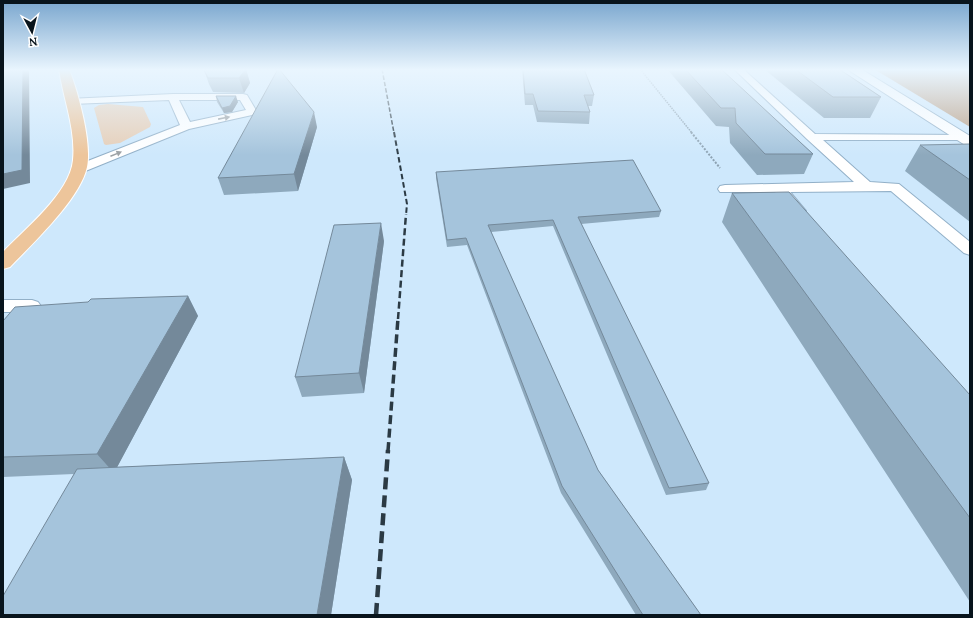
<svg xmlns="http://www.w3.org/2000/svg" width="973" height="618" font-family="Lora,serif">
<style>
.green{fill:#e6ceb7}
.forest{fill:#baa087}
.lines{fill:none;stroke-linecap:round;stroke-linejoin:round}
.lane-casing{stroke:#92b0c8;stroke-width:2}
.street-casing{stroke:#92b0c8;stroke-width:2}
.primary-casing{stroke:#fff;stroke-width:2}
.path-far1{stroke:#8da2b2;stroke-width:1.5;stroke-dasharray:1.5 1;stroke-linecap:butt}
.path{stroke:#8da2b2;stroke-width:2;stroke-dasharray:2 1.5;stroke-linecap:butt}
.lane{fill:#fff;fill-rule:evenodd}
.street{fill:#fff;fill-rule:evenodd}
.primary{fill:#edc59b;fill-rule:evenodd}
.rail-far4{stroke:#2b3a44;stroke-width:1.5;stroke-dasharray:4.5 2;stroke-linecap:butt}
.rail-far3{stroke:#2b3a44;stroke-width:2;stroke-dasharray:5.5 3;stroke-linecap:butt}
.rail-far2{stroke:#2b3a44;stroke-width:2.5;stroke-dasharray:7 3.5;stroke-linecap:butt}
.rail-far1{stroke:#2b3a44;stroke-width:3.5;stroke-dasharray:9 4.5;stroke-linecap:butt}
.rail{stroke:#2b3a44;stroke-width:4.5;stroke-dasharray:12 6;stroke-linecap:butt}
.wall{fill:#8ea9bd}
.shaded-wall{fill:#74899a}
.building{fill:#a5c4dc;stroke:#74899a}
.oneway{fill:#9ca1a4}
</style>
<rect width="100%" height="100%" fill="#cee8fc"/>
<path class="green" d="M108,104L143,107L151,124L150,127L120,143L106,145L104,144L94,108L99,105Z"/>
<path class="forest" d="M874,69H970V127Z"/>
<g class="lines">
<g class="lane-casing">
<path id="lane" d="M734,69H743L815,134L965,135L967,137L965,139L961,140H823L870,182L899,184L970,242V255L964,253L891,191L790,192L806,211L804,214C791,217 783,201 775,192H720L718,189L720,186L725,185L854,182L807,139Z
M173,94H243L247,95L257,112L252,115L189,129L83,172H75L73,169L75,166L180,125L169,100L72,104L68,103L67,101L68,99ZM179,100H240L246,110L190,122Z
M3,300H32L38,302L41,306L10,348L3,350V330L17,312H3Z"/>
</g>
<g class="street-casing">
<path id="street" d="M849,69H861L970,136V146L965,145L850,71Z"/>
</g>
<g class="primary-casing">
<path id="primary" d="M59,69H69C78,92 92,142 87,167C80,199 33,243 10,267L3,269V252C25,229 70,193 73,160C76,129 63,98 59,69Z"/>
</g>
<path class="path-far1" d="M640,69L692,133"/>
<path class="path" d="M691,132L720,168"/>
<use href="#lane" class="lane"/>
<use href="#street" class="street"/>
<use href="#primary" class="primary"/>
<path class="rail-far4" d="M382,69L394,133"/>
<path class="rail-far3" d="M394,132L407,204L406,215"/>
<path class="rail-far2" d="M398,319L406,214"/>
<path class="rail-far1" d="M388,451L398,318"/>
<path class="rail" d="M376,615L388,450"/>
</g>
<path class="wall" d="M246,69L250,83L244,93L213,92L209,84L204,70Z
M522,69H584L594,95L592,106H588L590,112L589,124L537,122L533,105H525Z
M667,69H721L813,154L804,174L757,175L730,143L729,127L716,126Z
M764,69H839L881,97L870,118H824Z
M216,96L238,102L232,112L224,113L217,102Z
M317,127L298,191L224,195L218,178Z
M920,145H970V222L905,171Z
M436,172L661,211L659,217L581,224L709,483L706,490L666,495L553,226L491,232L598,470L701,615H636L561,493L467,245L447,247L436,178Z
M732,193L970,395V602L722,222Z
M384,241L364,393L302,397L295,377Z
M188,296L198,316L117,467L344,457L352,480L331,615H3L74,474L3,477V321Z"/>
<path class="shaded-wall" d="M23,69H29L30,183L3,189V174Z
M246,69L250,83L244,93L239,78Z
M236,96L238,102L232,112L224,113L222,108Z
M314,112L317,127L298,191L294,174Z
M381,223L384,241L364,393L359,373Z
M188,296L198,316L114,473L97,454Z
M344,457L352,480L331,615H317Z"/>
<path class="building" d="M3,69H23L22,170L3,174Z
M246,69L239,78H208L204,70Z
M278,69H279L314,112L294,174L218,178Z
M523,69H584L594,95H584L590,112L538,111L533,94H525Z
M685,69H721L813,154H765L736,123L735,108H721Z
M795,69H839L881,97H833Z
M216,96H236L230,106L222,108Z
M969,144L970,145V180L920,145Z
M633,160L661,211L578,217L709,483L669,488L553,220L488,225L598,470L701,615H643L562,486L466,238L447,240L436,172Z
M789,192L970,395V518L732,193Z
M381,223L359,373L295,377L334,225Z
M188,296L97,454L3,457V321L15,307L88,302L91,299Z
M344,457L317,615H3V596L77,469Z"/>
<defs><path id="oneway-solid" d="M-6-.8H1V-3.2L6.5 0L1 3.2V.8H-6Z"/></defs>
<g class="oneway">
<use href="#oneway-solid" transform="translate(224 118) rotate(-11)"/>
<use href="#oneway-solid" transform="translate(116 154) rotate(-22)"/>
</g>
<linearGradient id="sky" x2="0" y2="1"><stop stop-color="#79a6ce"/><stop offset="0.45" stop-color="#e9f5fe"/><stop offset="1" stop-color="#e9f5fe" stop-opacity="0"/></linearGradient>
<rect width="973" height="155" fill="url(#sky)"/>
<rect width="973" height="618" fill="none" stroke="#08141c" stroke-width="8"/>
<g transform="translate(32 32) rotate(173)" stroke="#ffffff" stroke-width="3" paint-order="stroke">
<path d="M0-3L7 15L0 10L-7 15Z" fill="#08141c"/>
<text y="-6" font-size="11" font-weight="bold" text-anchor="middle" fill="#08141c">N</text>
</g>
</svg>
